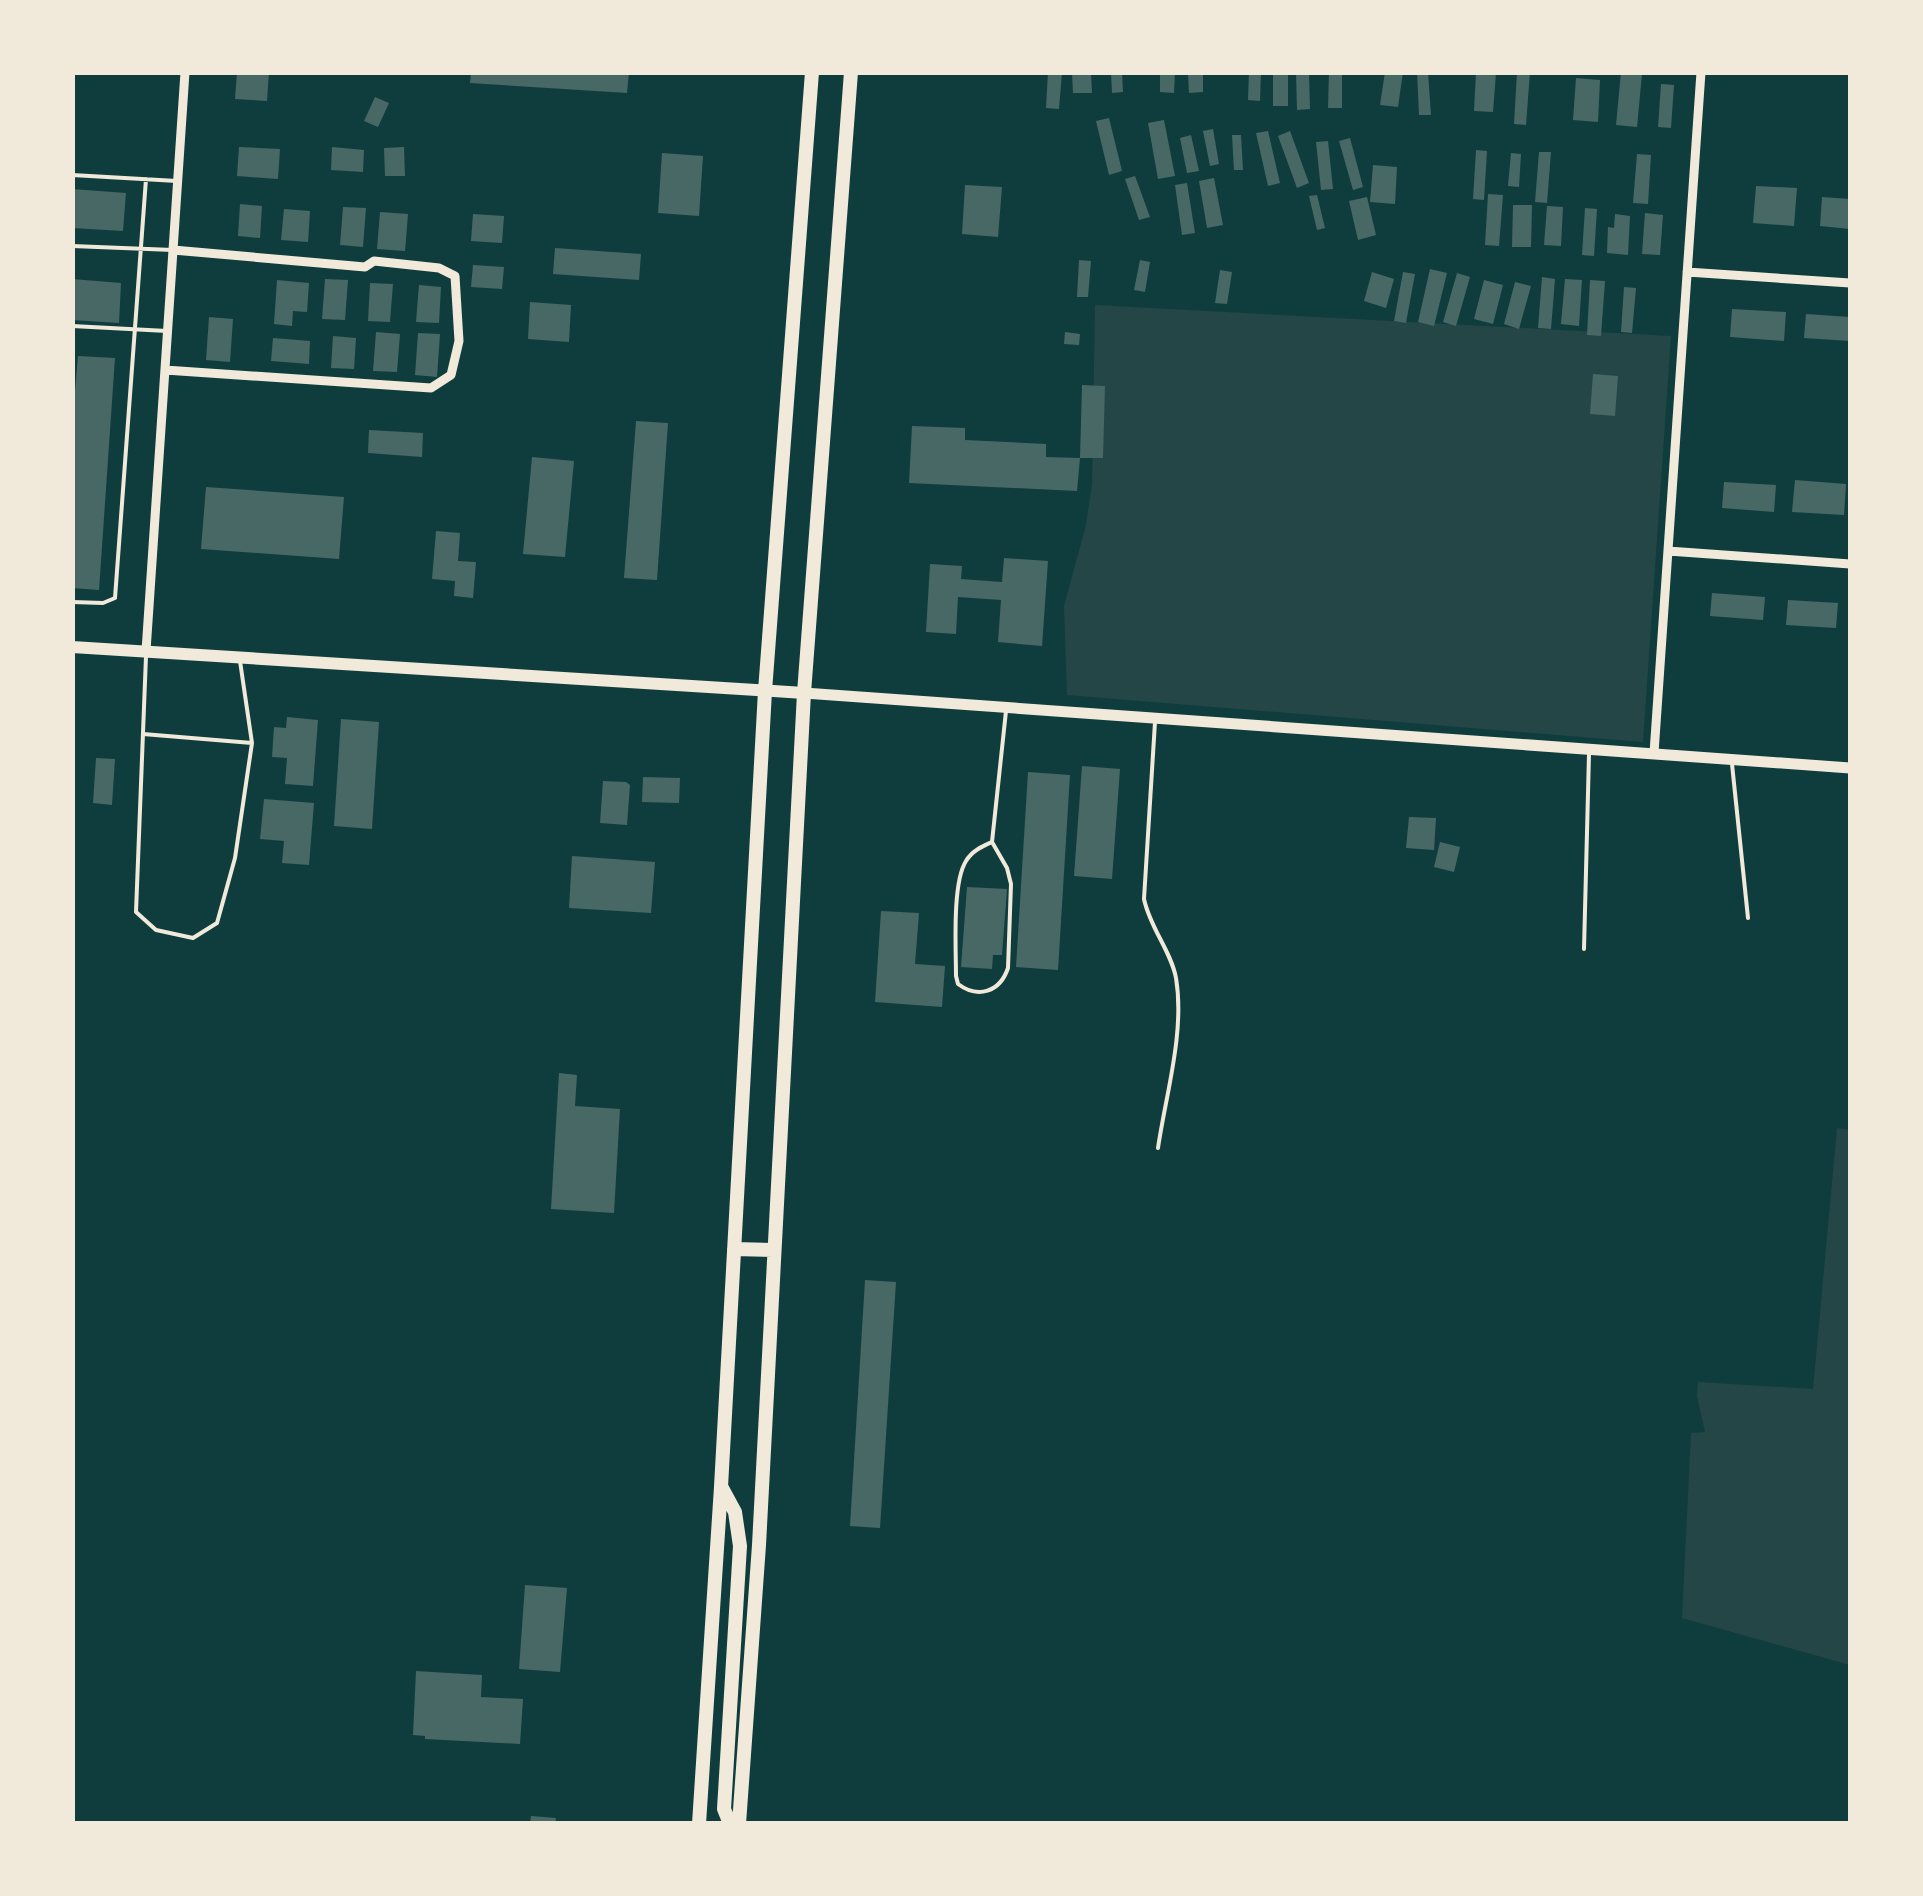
<svg xmlns="http://www.w3.org/2000/svg" width="1923" height="1896" font-family="'Alegreya Sans',sans-serif">
<style>
.green{fill:#244646}
.building{fill:#486865}
.lines{fill:none;stroke-linecap:round;stroke-linejoin:round}
.service{stroke:#f1e9da;stroke-width:4}
.minor{stroke:#f1e9da;stroke-width:9}
.tertiary{stroke:#f1e9da;stroke-width:11}
.secondary{stroke:#f1e9da;stroke-width:12}
.primary{stroke:#f1e9da;stroke-width:14}
</style>
<rect width="100%" height="100%" fill="#0f3d3e"/>
<path class="green" d="M1095,305L1671,336L1643,742L1067,695L1064,606L1086,525L1092,484Z
M1837,1128L1850,1130V1665L1682,1618L1691,1433L1705,1432L1697,1396L1698,1382L1813,1389Z"/>
<path class="building" d="M237,72H269L267,101L235,99Z
M471,72H629L627,93L470,83Z
M1048,72H1062L1059,109L1046,108Z
M1072,72H1091L1092,93H1073Z
M1111,72H1122L1123,92L1112,93Z
M1160,72H1175L1174,93L1160,92Z
M1188,72H1203V92L1189,93Z
M1249,72H1261L1260,101L1248,100Z
M1296,72H1309L1310,109L1297,110Z
M1329,72H1342V108H1328Z
M1385,72H1403L1398,107L1380,105Z
M1417,72H1428L1431,115H1419Z
M1476,72L1496,73L1493,112L1474,111Z
M1517,72H1530L1526,125L1514,124Z
M1621,72L1642,74L1637,127L1616,125Z
M1273,74H1288V106H1273Z
M1576,78L1600,80L1598,122L1573,120Z
M1661,84L1674,85L1671,128L1658,127Z
M375,97L389,103L378,127L364,121Z
M1109,118L1122,171L1109,175L1096,121Z
M1164,120L1175,176L1158,179L1148,123Z
M1213,129L1219,164L1210,166L1203,131Z
M1268,131L1280,183L1268,186L1256,133Z
M1290,131L1309,183L1297,188L1278,136Z
M1191,135L1199,171L1187,173L1180,138Z
M1232,135H1241L1243,170H1234Z
M1350,138L1363,187L1353,190L1339,141Z
M1328,141L1333,189L1321,190L1316,142Z
M239,147L280,149L278,179L237,176Z
M332,147L364,150L363,172L331,170Z
M404,147L405,176H385L384,148Z
M1476,150L1487,151L1484,200L1473,199Z
M1539,152H1551L1547,203L1535,202Z
M662,153L703,156L699,216L658,213Z
M1511,153L1521,154L1519,187L1508,186Z
M1637,154L1651,155L1648,204L1633,203Z
M1373,165L1397,167L1395,204L1370,202Z
M1135,176L1150,217L1139,220L1125,179Z
M1214,178L1223,225L1207,228L1199,181Z
M1187,183L1195,233L1182,235L1175,185Z
M965,185L1002,187L998,237L962,234Z
M1756,186L1797,188L1794,226L1753,223Z
M72,189L126,193L123,231L72,228Z
M1488,194L1503,195L1499,246L1485,245Z
M1317,195L1325,228L1317,230L1309,196Z
M1367,197L1376,235L1358,240L1349,201Z
M1822,197L1850,199V229L1820,226Z
M240,204L262,206L260,238L238,236Z
M1513,205H1532L1531,247H1512Z
M1547,206L1563,207L1561,246L1544,245Z
M343,207L366,208L363,247L340,245Z
M1585,208L1597,209L1594,256L1582,255Z
M284,209L310,211L308,242L281,240Z
M380,212L408,214L405,251L377,249Z
M1645,213L1663,215L1660,255L1642,254Z
M473,214L504,216L502,243L471,241Z
M1615,214L1630,216L1628,255L1607,253L1608,227L1614,228Z
M555,248L641,254L639,280L553,274Z
M1079,260L1091,261L1088,297H1077Z
M1140,260L1150,262L1145,292L1134,290Z
M473,265L504,267L502,289L471,287Z
M1430,269L1447,273L1434,326L1418,322Z
M1220,270L1232,272L1227,304L1215,303Z
M1372,272L1394,279L1386,308L1364,301Z
M1403,272L1415,274L1406,323L1394,321Z
M1457,273L1470,277L1456,326L1443,322Z
M1542,277L1555,279L1551,329L1538,328Z
M72,279L121,283L119,323L72,320Z
M325,279L348,280L345,320L322,319Z
M1565,279L1582,280L1579,326L1561,324Z
M277,280L309,283L307,312L293,311L292,326L274,324Z
M1484,280L1503,285L1493,324L1474,319Z
M1590,280L1605,281L1601,336L1587,335Z
M1515,282L1531,286L1519,329L1504,324Z
M370,283L393,284L390,322L368,321Z
M419,285L441,287L439,323L416,322Z
M1624,287L1636,288L1632,333L1621,332Z
M530,302L571,305L569,342L528,339Z
M1732,309L1786,312L1784,341L1730,337Z
M1806,314L1850,317V341L1804,338Z
M209,317L233,319L230,362L206,360Z
M376,332L400,334L397,372L373,371Z
M1065,332L1080,334L1079,345L1064,344Z
M418,333L440,334L437,377L415,375Z
M333,336L356,338L354,369L331,368Z
M273,338L310,341L309,364L271,361Z
M78,356L115,358L99,590L72,588V427Z
M1593,374L1618,376L1615,416L1590,414Z
M1082,385L1105,386L1103,458H1080L1077,491L909,483L912,426L965,428V440L1046,444V457L1080,458Z
M636,421L668,423L657,580L624,578Z
M369,430L423,433L422,457L368,453Z
M532,457L574,461L565,557L523,554Z
M1795,480L1846,484L1844,515L1792,512Z
M1724,482L1776,485L1774,512L1722,508Z
M206,487L344,497L339,559L201,549Z
M436,531L460,533L458,561L476,562L473,598L454,596L455,581L432,579Z
M1004,558L1048,561L1042,646L998,642L1001,600L958,597L956,634L926,632L930,564L962,566L961,579L1002,582Z
M1712,593L1765,597L1763,620L1710,616Z
M1788,600L1838,603L1836,628L1786,625Z
M287,717L318,720L313,786L285,784L287,758L272,757L274,727L286,728Z
M341,719L379,722L372,829L334,826Z
M96,758L115,759L112,805L93,803Z
M1082,766L1120,769L1112,879L1074,876Z
M1028,772L1070,775L1058,970L1016,967Z
M643,777L680,778L679,803L642,802Z
M603,781L626,782L630,785L627,825L600,823Z
M264,799L314,803L309,865L282,863L284,841L260,839Z
M1409,817L1436,818L1434,850L1406,848Z
M1440,842L1460,847L1454,872L1434,867Z
M572,856L655,862L651,913L569,908Z
M967,887L1007,889L1002,955H993L992,969L961,967Z
M881,911L919,913L915,964L945,966L942,1007L875,1002Z
M559,1073L577,1075L575,1106L620,1109L614,1213L551,1209Z
M865,1280L896,1282L880,1528L850,1526Z
M525,1585L567,1588L560,1672L519,1669Z
M416,1671L482,1675L481,1697L523,1699L520,1744L425,1739V1736L413,1735Z
M531,1816L556,1818L555,1824H530Z"/>
<g class="lines">
<path class="service" d="M72,175L177,181
M72,246L173,250
M72,326L167,331
M72,602L103,603L115,598L146,179
M146,656L136,912L156,930L193,938L217,923L235,858L252,743L240,661
M1155,722L1144,899C1150,928 1171,951 1176,978C1185,1032 1166,1094 1158,1148
M143,734L252,743
M1732,764L1748,918
M992,842C981,847 972,851 966,861C952,883 956,949 956,976L958,984C978,999 1000,992 1008,968L1011,884L1007,868L992,842L1006,711
M1584,949L1589,754"/>
<path class="minor" d="M1687,272L1850,283
M165,370L431,388L451,375L459,341L455,276L439,268L374,261L365,267L173,250
M1668,551L1850,564
M146,651L185,72
M1654,753L1701,72"/>
<path class="tertiary" d="M804,693L1850,768"/>
<path class="secondary" d="M72,647L804,693"/>
<path class="primary" d="M734,1249L774,1250
M722,1488L735,1512L740,1546L724,1809L730,1824
M699,1824L721,1487L765,691L812,72
M739,1824L759,1545L804,693L851,72"/>
</g>
<rect width="1923" height="1896" fill="none" stroke="#f1e9da" stroke-width="150"/>
</svg>
